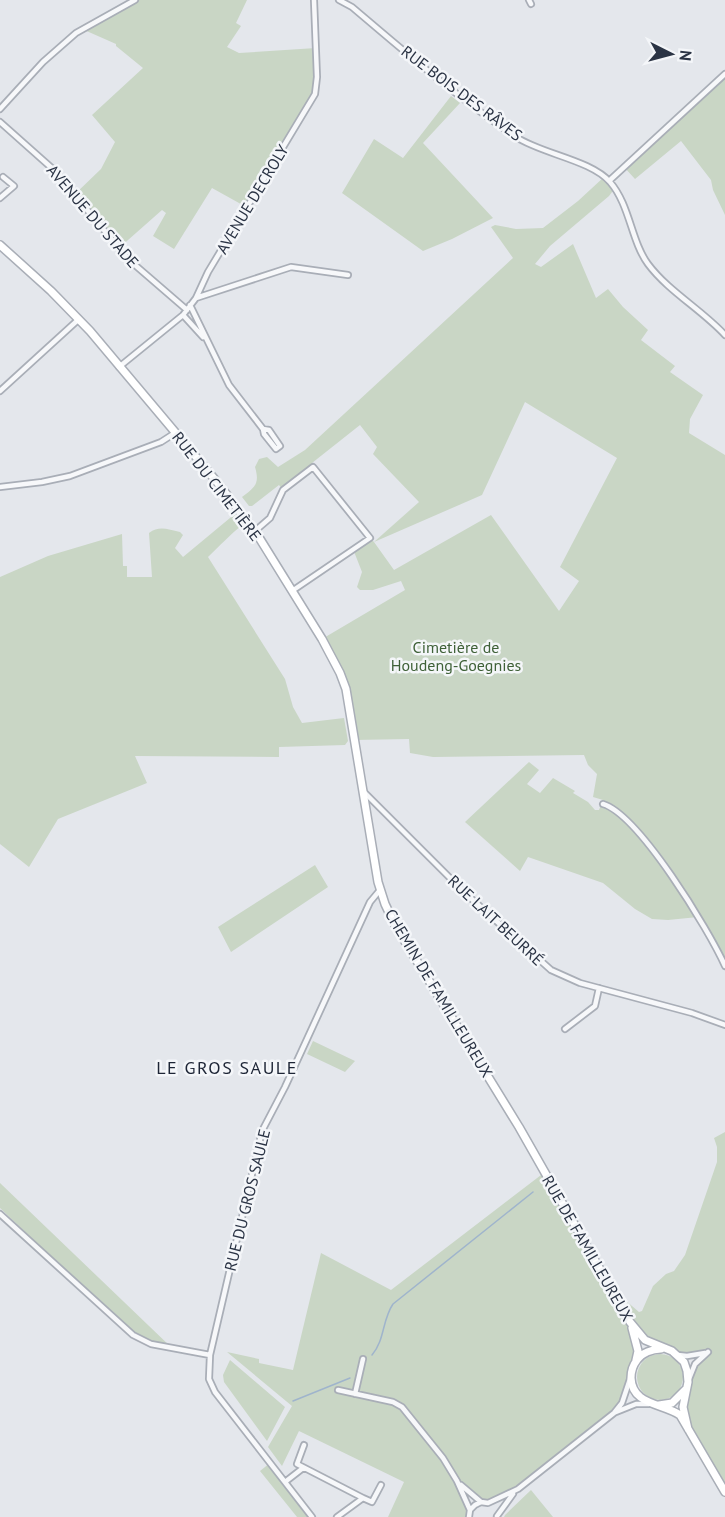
<svg xmlns="http://www.w3.org/2000/svg" width="725" height="1517" font-family="'PT Sans',sans-serif">
<style>
.green{fill:#c9d6c5;fill-rule:evenodd}
.lines{fill:none;stroke-linecap:round;stroke-linejoin:round}
.stream{stroke:#9fb4cc;stroke-width:1.5}
.street-casing{stroke:#a9aeb7;stroke-width:8}
.secondary-casing{stroke:#a9aeb7;stroke-width:10}
.street{stroke:#f7f8fa;stroke-width:4.5}
.secondary{stroke:#fff;stroke-width:7}
.labels{text-anchor:middle;stroke-width:5;stroke-linejoin:round;paint-order:stroke}
.street-label{font-size:16px;fill:#2b3445;stroke:#f4f6f9}
.park-label{font-size:16px;fill:#3f6138;stroke:#f4f6f9}
.neighbourhood-label{font-size:18px;letter-spacing:1.5px;fill:#1d2536;stroke:#f4f6f9}
</style>
<rect width="100%" height="100%" fill="#e4e7ec"/>
<path class="green" d="M135,0H247L236,23L241,26L227,47L239,53L316,48L317,88L248,208L212,188L174,249L153,236L166,213L162,210L119,248L74,195L101,169L115,142L92,115L143,68L116,46V44L82,29Z
M725,74V215L713,190L711,180L681,141L635,179L624,167Z
M451,96L460,103L423,143L493,218L452,239L423,251L342,193L374,139L403,158Z
M604,177L615,188L609,196L550,246L535,264L541,267L573,244L596,298L608,289L623,307L648,330L641,340L675,366L670,372L703,395L690,419L689,433L725,455V966L698,917L668,920L652,919L635,909L603,883L528,857L520,871L465,822L529,762L539,770L527,784L540,793L553,778L575,791L573,793L588,802L595,810H599L603,800L593,797L597,774L588,765L584,755L433,757L410,753L409,739L354,740L348,697L322,639L405,590L401,581L373,590H360L357,587L362,572L353,549L370,538L374,542L419,502L373,454L377,447L360,425L312,463L313,467L283,490L279,485L252,506H249L242,497C255,487 260,484 255,467L259,459L267,457L278,467L305,450L513,258L491,227L495,225L516,229L543,228L578,201ZM525,402L617,458L560,567L579,581L559,611L491,515L394,570L374,542L482,495Z
M236,513L244,524C230,534 220,546 208,557L285,679L293,707L302,723L344,718L348,741L345,745L279,747V757L135,756L147,783L58,819L29,867L0,844V577L48,556L122,534L123,566H127V577H152L149,533C160,525 168,530 180,532L183,535L175,548L183,557Z
M315,865L328,887L231,952L218,927Z
M313,1041L355,1061L345,1072L307,1054Z
M725,1132V1492L701,1454L683,1407L695,1364L706,1353L687,1356L653,1344L632,1324L638,1351L628,1390L614,1413L518,1489L485,1502L458,1483L470,1510L469,1517H388L404,1482L299,1431L282,1466L268,1447L292,1406L227,1352L259,1359V1363L293,1370L321,1253L391,1290L545,1172L611,1288L639,1312L642,1311L653,1286L666,1274L674,1271L685,1255L717,1162V1147L714,1138Z
M0,1183L173,1349L151,1344L133,1335L0,1208Z
M637 1377a23 23 0 1 1 46 0a23 23 0 1 1-46 0Z
M230,1360L285,1407L267,1441L224,1382L223,1375Z
M270,1463L312,1517H297L260,1471Z
M531,1490L553,1517H504L505,1515Z"/>
<g class="lines">
<path class="stream" d="M372,1355C385,1340 382,1320 393,1304L533,1192
M293,1401L350,1378"/>
<g class="street-casing">
<path id="street" d="M339,0L352,7C405,52 458,98 516,137C542,154 591,160 610,182C630,205 631,241 648,264C668,291 702,310 725,335
M529,0L531,4
M0,109L43,62L76,33L135,0
M0,122L54,170L128,259L187,310
M609,181L725,74
M0,198L14,186L3,177
M196,298L291,267L348,275
M190,305L229,385L263,429L264,434L276,449L280,446L269,430L263,429
M183,315L203,337
M119,367L183,315L196,298L208,272L315,94L317,77L314,0
M0,391L79,319
M0,487L42,482L70,476L161,442L175,433
M255,531L270,518L283,490L313,467L370,538L292,591
M364,792L465,893L551,970L580,983L692,1013L725,1025
M603,804C639,815 709,930 725,966
M565,1029L595,1006L599,988
M0,1214L133,1335L151,1344L210,1355
M678,1355L687,1356L705,1353
M689,1379L695,1364L708,1352
M338,1390L393,1402L402,1407L443,1458L457,1481L470,1510
M355,1394L363,1359
M616,1412L636,1404H649
M304,1445L297,1464L363,1498L337,1517
M285,1482L303,1468
M461,1485L481,1502
M363,1498L372,1502L381,1485
M497,1516L513,1494
M312,1517L215,1392L209,1379L210,1355L262,1131L285,1087L370,902L380,890
M469,1517L470,1510L475,1505L481,1502L488,1503L518,1489L614,1413L622,1403L630,1379"/>
</g>
<g class="secondary-casing">
<path id="secondary" d="M0,245L51,291L90,331L217,482L255,531L322,639L340,673L346,689L378,882L385,904L396,927L519,1127L630,1322L645,1340L672,1351L684,1362L687,1371L688,1382L683,1407L688,1429
M632,1328L638,1351L636,1360
M661,1349C652,1349 642,1353 637,1360C633,1365 631,1372 631,1378C632,1405 662,1403 680,1415L725,1492
M659,1405L672,1403L685,1390"/>
</g>
<use href="#street" class="street"/>
<use href="#secondary" class="secondary"/>
</g>
<g class="labels">
<g class="street-label">
<text transform="translate(462 93) rotate(37)" y="6">RUE BOIS DES RÂVES</text>
<text transform="translate(252 199) rotate(-59)" y="6">AVENUE DECROLY</text>
<text transform="translate(93 216) rotate(49)" y="6">AVENUE DU STADE</text>
<text transform="translate(217 486) rotate(52)" y="6">RUE DU CIMETIÈRE</text>
<text transform="translate(496 920) rotate(43)" y="6">RUE LAIT BEURRÉ</text>
<text transform="translate(439 993) rotate(59)" y="6">CHEMIN DE FAMILLEUREUX</text>
<text transform="translate(247 1200) rotate(-76)" y="6">RUE DU GROS SAULE</text>
<text transform="translate(588 1248) rotate(60)" y="6">RUE DE FAMILLEUREUX</text>
</g>
<g class="park-label">
<text x="456" y="653">Cimetière de<tspan x="456" dy="18">Houdeng-Goegnies</tspan></text>
</g>
<g class="neighbourhood-label">
<text x="227" y="1074">LE GROS SAULE</text>
</g>
</g>
<g transform="translate(671 54) rotate(96)" stroke="#f4f6f9" stroke-width="4.5" paint-order="stroke">
<path d="M0-4.5L10 22L0 15L-10 22Z" fill="#2b3445"/>
<text y="-9" font-size="16" font-weight="bold" text-anchor="middle" fill="#2b3445">N</text>
</g>
</svg>
